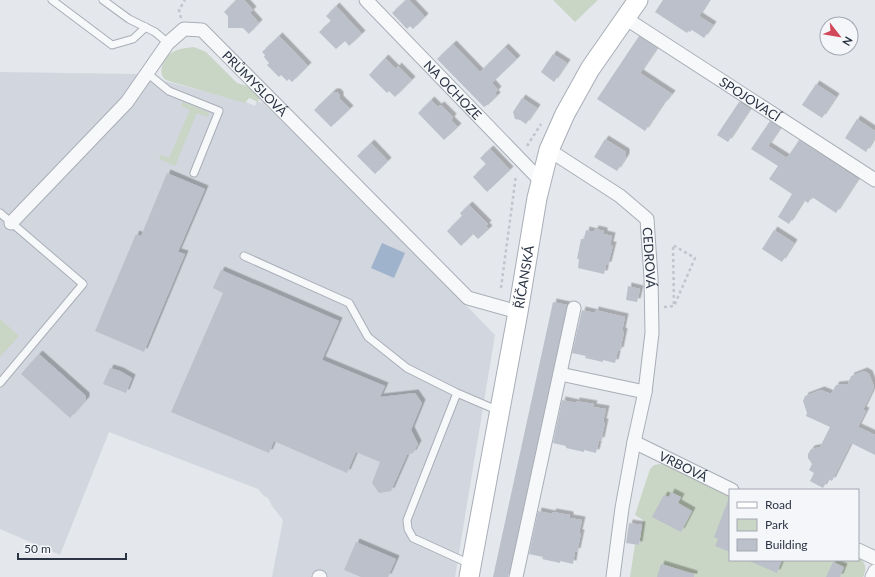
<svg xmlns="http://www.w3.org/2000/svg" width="875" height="577" font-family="Lato,sans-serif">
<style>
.built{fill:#d2d6de}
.green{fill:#c9d6c5}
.water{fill:#9fb4cc}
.building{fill:#bbc0ca;filter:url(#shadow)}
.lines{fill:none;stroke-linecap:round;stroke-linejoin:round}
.lane-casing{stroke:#a9aeb7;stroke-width:9}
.street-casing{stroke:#a9aeb7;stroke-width:15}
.secondary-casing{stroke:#a9aeb7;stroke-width:21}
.path{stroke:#c2c5cb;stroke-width:2.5;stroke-dasharray:3 3;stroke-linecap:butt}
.lane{stroke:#f7f8fa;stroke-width:7}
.street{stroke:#f7f8fa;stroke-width:13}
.secondary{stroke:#fff;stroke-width:19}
.labels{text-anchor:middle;stroke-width:3;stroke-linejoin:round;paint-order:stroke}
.street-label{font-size:13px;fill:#2b3445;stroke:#f4f6f9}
</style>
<defs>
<filter id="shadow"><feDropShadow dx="3.5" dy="-3.5" stdDeviation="0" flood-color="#0004"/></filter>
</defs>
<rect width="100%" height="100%" fill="#e4e7ec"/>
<path class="built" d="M0,72L137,74L246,102L255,106L257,101L263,103L423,261L495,335L455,577H272L283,520L272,506L268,498L264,496L258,489L109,432L60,555L0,529Z"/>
<path class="green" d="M553,0H598L575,22Z
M194,47L206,52L237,83L250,87L260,97L258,102L249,98L245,103L172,82C168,81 163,79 162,75C159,66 167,54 175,51C181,48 187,48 194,47Z
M183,102L208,112L209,115L208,117L197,113L175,166L159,159L161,155L169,158L190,110L181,106Z
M0,319L19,336L0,357Z
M660,464L667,465L730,495V560H858V557C866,562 867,569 863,577H630L635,544L639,545L643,520L635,515L650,469L654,465Z"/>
<path class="water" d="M382,243L405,253L394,278L371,268Z"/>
<path class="building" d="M236,0H244L253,10L250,13L259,23L249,34L243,28H228V16L224,12Z
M406,0H409L425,17L413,29L410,26L407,29L392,13Z
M663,0H709L699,16L713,25L704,38L692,30L690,32L688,31L687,33L655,12Z
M336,6L362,34L349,46L345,41L336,49L319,32L331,21L326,16Z
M279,36L308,66L292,82L289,79L287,81L281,75L279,77L267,65L269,63L264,57L265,55L262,52Z
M639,36L657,48L640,73L672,94L664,104H663L645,131L597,99Z
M453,44L480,72L505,47L517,59L492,83L498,90L495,93L497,96L488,105H487L484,107L481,104L437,59Z
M553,54L567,63L554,82L541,72Z
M385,58L396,69L398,66L412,80L395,97L389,91L387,93L369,75Z
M816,84L836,97L822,118L802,105Z
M333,92H337L340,95V99L350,109L331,127L314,110Z
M522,98L537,108L526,124L520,120L515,119L513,112Z
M431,100L438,107L441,105L453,117L451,120L458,127L444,140L418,113Z
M739,102L750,109L728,142L717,135Z
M857,119L875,131V137L866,152L845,138Z
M770,121L780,128L768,146L787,158L799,140L858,179L836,213L812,197L808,203L804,200L789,224L778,217L792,194L769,179L778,166L751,149Z
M605,139L626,152V157L617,171L594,157Z
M371,143L388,161L375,174L357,156Z
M490,149L510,170L487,192L473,177L486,164L480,158Z
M167,173L205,189L178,252L185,254L144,352L95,331L136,234L141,236Z
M469,205L488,224L486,226L489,229L478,239L473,234L461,246L447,231L462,216L460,213Z
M595,229L604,231V234L612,236L610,245H613L608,265H606L604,274L578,268L579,259H577L581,239H584L586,230L594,232Z
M774,230L794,243L782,262L762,249Z
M221,270L339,321L322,360L385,386L380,397L415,393L422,403L411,430L418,444L413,453L407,455L391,491L379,493L372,483L380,462L356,452L347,473L274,441L269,453L171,412L223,293L213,288Z
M628,286L640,289L637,302L626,300Z
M553,302L567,305L512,559L508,577H493Z
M582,310L595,313V310L625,317L622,331L624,332L620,351L618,350L615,363L603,360V362L585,358L586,356L572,353Z
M39,354L86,396V400L70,418L21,374Z
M110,368L120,371L132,378L126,393L103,384Z
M864,371L869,374L874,387L863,410L866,411L858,427L875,435V455L851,443L832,481L828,479L823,488L810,481L814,473L809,470L812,464L808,458V454L811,449L820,447L830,427L806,416L807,413L803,401L805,396L821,390L831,394L836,385L848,384L851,376Z
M562,400L576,403V401L594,404L593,407L606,409L603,422H605L601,441L599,440L596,453L584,450V452L566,448V446L553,443Z
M671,492L681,497L678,503L692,511L681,532L652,517L664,495L669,497Z
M729,498H730V552L715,546L718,539L714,537Z
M538,511L552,514L553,512L570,515V518L582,520L579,533H581L577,552L575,551L573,564L560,561V563L542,559L543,557L529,554Z
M629,523L642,525L639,545L626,543Z
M356,542L396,559L388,577H361L344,570Z
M747,560H782L777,573Z
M833,562L844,567L840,577H826Z
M661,564L694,574V577H657Z"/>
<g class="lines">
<g class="lane-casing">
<path id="lane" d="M52,0L112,45L133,39L146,27
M103,0L129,19L155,32L168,43
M147,73L169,91L219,111L194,173
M0,213L83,284L0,383
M244,256L349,303L368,337L407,368L457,393L499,411
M457,393L407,520L408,529L413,538L470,564"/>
</g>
<g class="street-casing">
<g id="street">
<path id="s1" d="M366,0L540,180"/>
<path id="s2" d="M625,18L875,180"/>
<path id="s3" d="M549,150L620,196L647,219L651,278L652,333L645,392L634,442L622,508L613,577"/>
<path id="s4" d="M11,223L127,102L168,43L184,29L202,30L468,298L518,312"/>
<path d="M560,374L645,392"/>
<path id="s5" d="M634,442L732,490"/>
<path d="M858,550L875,558"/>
<path d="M319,577H320"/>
<path d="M516,577L574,308"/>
<path d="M872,577L875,571"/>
</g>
</g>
<g class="secondary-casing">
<g id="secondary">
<path id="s6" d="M469,577L518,312L537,198L549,150L565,114L590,69L638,0"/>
</g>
</g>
<path class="path" d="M181,18L179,10L185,0
M527,146L541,124
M501,288L516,175
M664,307L674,306L673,245L695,258L674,306"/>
<use href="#lane" class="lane"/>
<use href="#street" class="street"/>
<use href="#secondary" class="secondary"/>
</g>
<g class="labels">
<g class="street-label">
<text dy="5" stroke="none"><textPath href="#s4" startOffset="354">PRŮMYSLOVÁ</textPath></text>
<text dy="5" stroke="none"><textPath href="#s1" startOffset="125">NA OCHOZE</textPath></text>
<text dy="5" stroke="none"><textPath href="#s2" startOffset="149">SPOJOVACÍ</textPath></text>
<text dy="5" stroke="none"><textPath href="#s3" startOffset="159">CEDROVÁ</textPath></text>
<text dy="5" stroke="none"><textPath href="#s6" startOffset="305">ŘÍČANSKÁ</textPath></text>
<text dy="5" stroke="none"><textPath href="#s5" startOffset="55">VRBOVÁ</textPath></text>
</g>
</g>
<rect x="729" y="489" width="130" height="72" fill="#f4f6f9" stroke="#a4a8b1"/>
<rect x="737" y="502" width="20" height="6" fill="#ffffff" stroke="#a4a8b1"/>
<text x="765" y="509" font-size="12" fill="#2b3445">Road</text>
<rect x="737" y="519" width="20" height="12" fill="#c9d6c5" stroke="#a4a8b1"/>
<text x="765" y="529" font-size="12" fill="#2b3445">Park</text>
<rect x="737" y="539" width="20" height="12" fill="#bbc0ca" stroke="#a4a8b1"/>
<text x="765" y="549" font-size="12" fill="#2b3445">Building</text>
<g transform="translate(839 36) rotate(121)"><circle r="19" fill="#f4f6f9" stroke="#a4a8b1"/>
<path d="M0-3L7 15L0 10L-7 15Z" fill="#d1495b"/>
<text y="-6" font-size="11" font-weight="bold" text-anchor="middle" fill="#2b3445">N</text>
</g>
<path d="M18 553v6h108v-6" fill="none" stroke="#2b3445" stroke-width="2"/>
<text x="24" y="553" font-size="12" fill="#2b3445" stroke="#f4f6f9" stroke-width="3" paint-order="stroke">50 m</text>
</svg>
